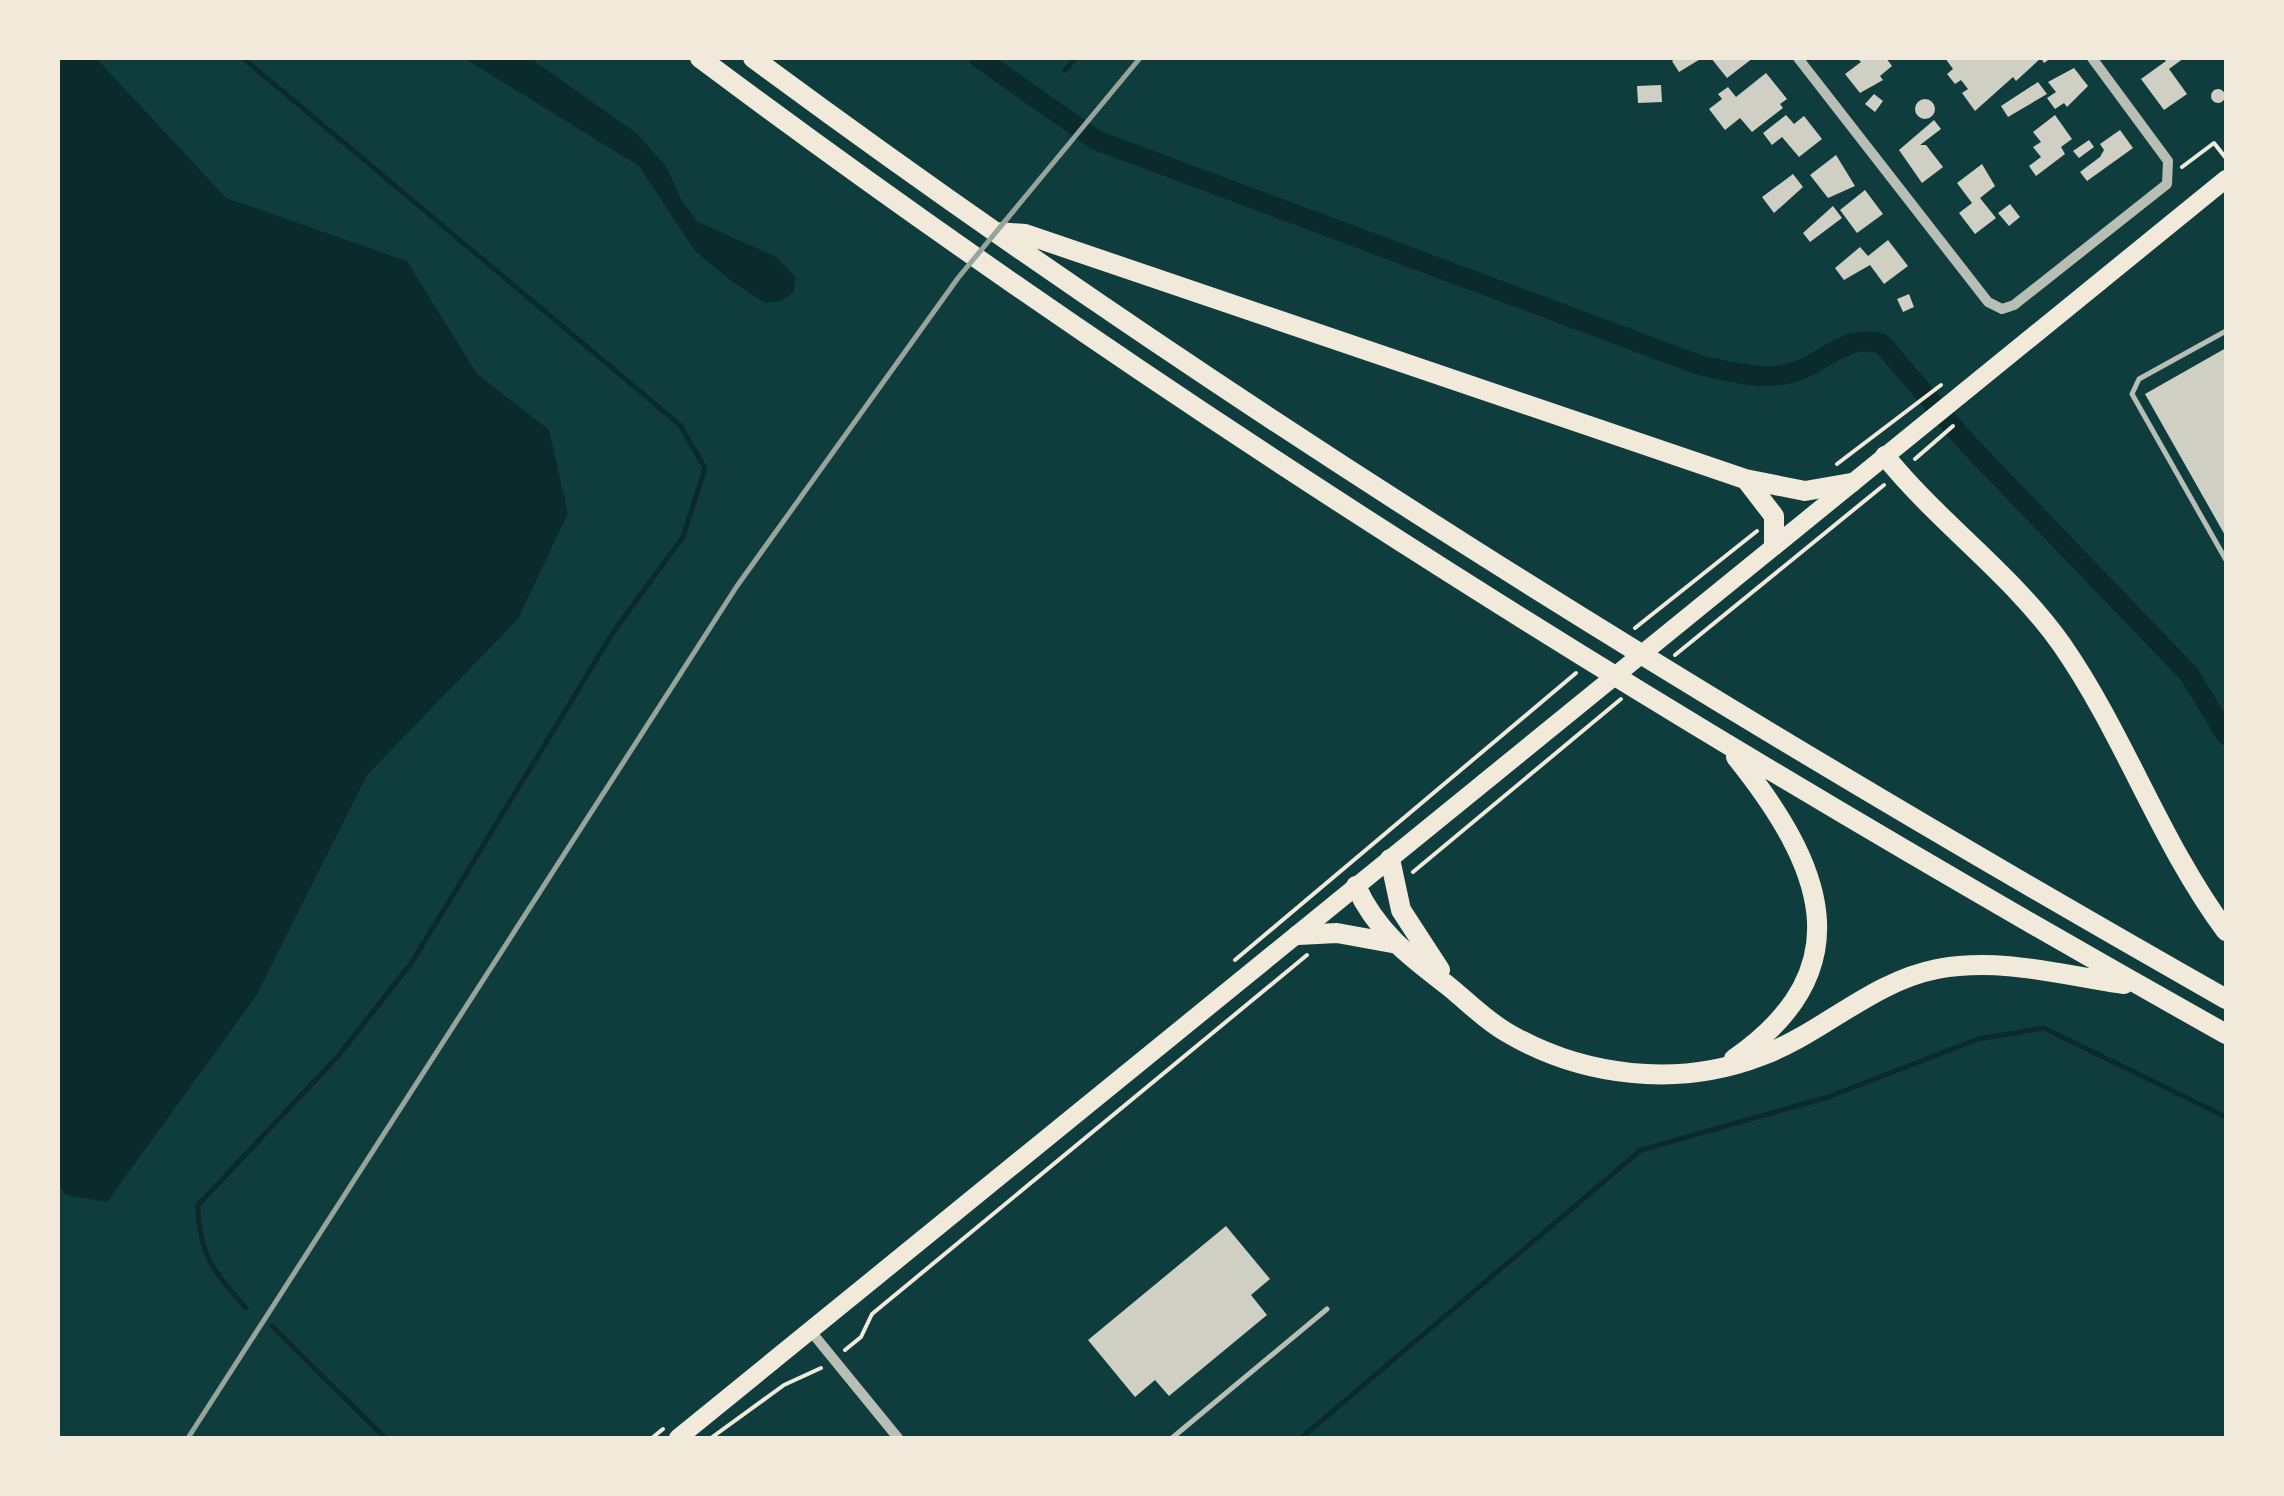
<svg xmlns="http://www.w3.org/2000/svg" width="2284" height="1496" font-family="Barlow,sans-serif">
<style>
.water{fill:#0a2a2b}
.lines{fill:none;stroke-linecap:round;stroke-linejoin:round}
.stream{stroke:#0a2a2b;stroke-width:5}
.canal{stroke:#0a2a2b;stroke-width:20}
.building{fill:#cfcfc3}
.path{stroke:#f1e9da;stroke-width:4}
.service{stroke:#b8beb3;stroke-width:5}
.minor{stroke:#b8beb3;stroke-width:10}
.primary{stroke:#f1e9da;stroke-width:18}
.motorway{stroke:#f1e9da;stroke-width:20}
.rail{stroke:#97a49c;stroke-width:5}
</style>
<rect width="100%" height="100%" fill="#0f3d3e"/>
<path class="water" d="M58,58H96L226,198L407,261L477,374L549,430L568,513L518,619L367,775L256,996L107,1202L66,1195L58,1185Z
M464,58H530L636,133L666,166L682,201L698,222L776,257L796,277L793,293L780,301L765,303L730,280L695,251L639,166Z"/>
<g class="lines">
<path class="stream" d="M243,58L680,425L705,468L683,537L614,631L412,962L339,1055L198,1205C198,1254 215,1273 246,1308
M1065,70L1076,58
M272,1326L385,1438
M1301,1438L1641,1150L1828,1097L1978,1039L2044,1028L2226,1117"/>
<path class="canal" d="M979,58L1096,140L1699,365C1728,371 1757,380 1787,374C1824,366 1843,332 1882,344L1968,444L2189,674L2226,735"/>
</g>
<path class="building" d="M1677,58H1702L1679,72L1672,61Z
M1711,58H1753L1727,78Z
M1857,58H1886L1892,66L1880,76L1883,80L1860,93L1845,74L1861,62Z
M1945,58H2051L2044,63L2041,58L2016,81L2013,77L1975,111L1962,93L1968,89L1961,80L1955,84L1947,74L1953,69Z
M2163,58H2184L2169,69L2187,94L2164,110L2141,79L2166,61Z
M2074,68L2088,86L2067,107L2064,103L2055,109L2047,98L2056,92L2048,82Z
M1766,73L1787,99L1780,104L1783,108L1752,132L1740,118L1725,130L1709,109L1722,99L1718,94L1728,87L1736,97Z
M2038,82L2047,94L2008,117L2001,106Z
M1661,85L1662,102L1638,103L1637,86Z
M2211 96a7 7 0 1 1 14 0a7 7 0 1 1-14 0Z
M1874,94L1883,101L1875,112L1865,104Z
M1915 109a10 10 0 1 1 20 0a10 10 0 1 1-20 0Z
M1786,115L1794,124L1804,116L1822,139L1799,157L1782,137L1772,145L1763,133Z
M2055,115L2072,139L2061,147L2065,154L2036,176L2029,166L2041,157L2033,147L2041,142L2033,132Z
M1934,120L1941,129L1920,145H1926L1943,167L1922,183L1899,150Z
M2120,130L2133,148L2087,181L2080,172L2100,157L2104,150L2100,144Z
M2089,140L2094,147L2079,158L2073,151Z
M1836,155L1855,186L1828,198L1810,175Z
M1982,164L1995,186L1980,198L1996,218L1975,234L1959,213L1972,203L1957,183Z
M1793,174L1803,187L1774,213L1762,197Z
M1865,190L1883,214L1857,233L1840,210Z
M2010,204L2020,217L2009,226L1998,213Z
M1833,206L1842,218L1810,242L1803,233Z
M1888,240L1908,266L1884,284L1870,265L1844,280L1835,268L1860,247L1868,256Z
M1909,294L1914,307L1903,312L1897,299Z
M2226,348V537L2145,394Z
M1226,1226L1270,1279L1251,1295L1267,1315L1169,1396L1155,1380L1135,1397L1088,1340Z"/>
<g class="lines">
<path class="path" d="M2182,167L2214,143L2225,157
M1915,459L1953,426
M1837,464L1941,385
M1635,628L1757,531
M1675,655L1884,485
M1413,872L1621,699
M1235,960L1576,673
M845,1350L861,1337L872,1314L1307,955
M652,1438L663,1429
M711,1438L784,1385L821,1368"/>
<path class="service" d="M2226,331L2139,379L2132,394L2226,560
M1172,1438L1327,1309"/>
<path class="minor" d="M1798,58L1988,302L2002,309L2014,305L2167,184L2168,161L2092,58
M809,1329L898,1438"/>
<path class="primary" d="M678,1438L2226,179"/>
<path class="motorway" d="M700,58C1184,420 1700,739 2226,1034
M753,58C1222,405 1719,711 2226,999
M996,232L1025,234L1745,479L1805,491L1851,483
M1885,456C1940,524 2012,574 2062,645C2125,736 2160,842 2226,931
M1747,481L1774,516V545
M1390,859L1401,910L1440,970
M1356,886C1376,931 1409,956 1447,985C1467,1001 1484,1019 1506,1032C1582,1077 1678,1088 1761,1056C1823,1033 1871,982 1937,969C2001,957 2061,975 2124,984
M1298,935L1337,933L1392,943
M1734,1059C1866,967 1821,863 1736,757"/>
<path class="rail" d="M188,1438L737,586L958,278L1140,58"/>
</g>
<rect width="2284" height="1496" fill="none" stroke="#f1e9da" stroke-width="120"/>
</svg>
